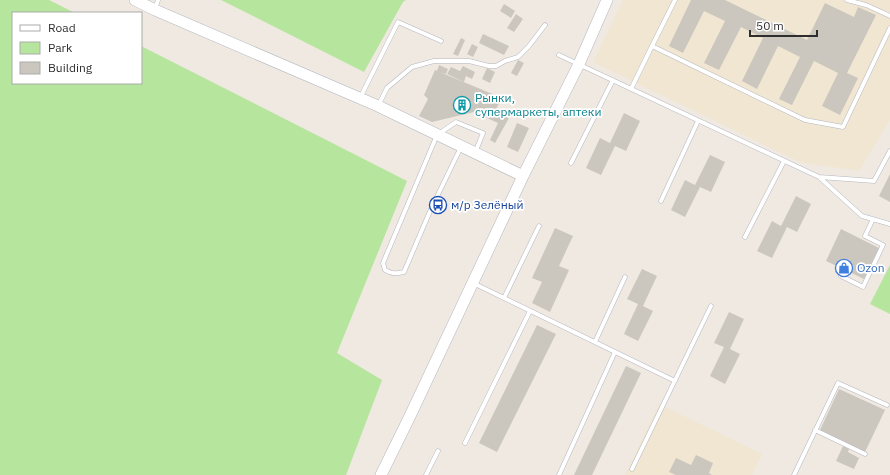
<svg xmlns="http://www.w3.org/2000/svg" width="890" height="475" font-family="'IBM Plex Sans',sans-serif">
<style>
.education{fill:#f0e6d1}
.green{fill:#b6e59e}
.building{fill:#cbc7bf}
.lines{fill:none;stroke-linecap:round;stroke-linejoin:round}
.lane-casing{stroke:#b4b7c1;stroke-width:5}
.secondary-casing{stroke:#b4b7c1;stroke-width:12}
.lane{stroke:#fff;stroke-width:4}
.secondary{stroke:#fff;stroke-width:11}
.labels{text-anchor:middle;stroke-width:3.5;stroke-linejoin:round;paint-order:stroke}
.culture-label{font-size:12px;fill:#0d838f;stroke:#fff;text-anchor:start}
.transit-label{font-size:12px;fill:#164399;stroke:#fff;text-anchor:start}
.shop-label{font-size:12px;fill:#366cbe;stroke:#fff;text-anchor:start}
</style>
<rect width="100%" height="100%" fill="#efe9e1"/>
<path class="education" d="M623,0H890V120L859,171L800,162L593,62Z
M659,404L762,454L752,475H625Z"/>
<path class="green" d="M0,0H49L75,13H13V83H141V46L407,181L337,353L382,380L346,475H0Z
M221,0H406L403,2L364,72Z
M890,265V314L870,304Z"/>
<path class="building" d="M691,0H725L807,40L825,3L854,17L858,7L876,15L847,73L858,78L840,115L822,106L838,73L814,61L792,105L779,99L800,57L778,46L757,89L742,81L763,38L741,27L719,70L704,63L725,21L704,11L683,53L669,46Z
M504,4L515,11L511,18L500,11Z
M516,14L523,19L514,32L507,28Z
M483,34L509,46L504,55L479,43Z
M461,38L465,40L458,56L453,54Z
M472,44L478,47L473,57L467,54Z
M518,60L524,63L517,76L511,73Z
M439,65L448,69L446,74L437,71Z
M463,66L475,72L472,79L466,76L464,82L447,74L451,67L460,71Z
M487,68L495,72L490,83L482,79Z
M435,70L502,98L495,111L509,118L495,143L490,140L498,123L474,112L432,122L419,116L428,99L424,95Z
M624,113L640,121L626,151L615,146L601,175L586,168L600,138L610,143Z
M517,123L529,128L518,152L507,147Z
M710,155L725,162L711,192L700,187L685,217L671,210L685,180L695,185Z
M890,174V202L879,196Z
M796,196L811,204L797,232L787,227L772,258L757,251L772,221L781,226Z
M555,228L573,236L559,266L569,270L550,312L532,303L542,282L532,278Z
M841,229L879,248L864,279L826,261Z
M642,269L657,276L643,306L653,311L638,341L624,334L638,304L627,299Z
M729,312L744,319L730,349L740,354L725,384L710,376L724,347L714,343Z
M537,325L556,334L497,452L479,443Z
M626,366L641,373L592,475H574Z
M839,389L885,410L865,452L820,430Z
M843,446L849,449L848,452L859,458L854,469L836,461Z
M696,455L713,463L709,473L712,475H676L669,472L676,458L691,465Z"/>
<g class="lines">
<g class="lane-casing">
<path id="lane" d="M847,0L866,5L890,16
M155,9L158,0
M652,46L675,0
M559,55L819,177L862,216L890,224
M631,89L652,46L805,120L843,127L890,28
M360,98L398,22L441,41
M378,106L387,88L412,67L434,61H469L489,66H496L505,61L518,57L529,46L545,25
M461,147L431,209L404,272C395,274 393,274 385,270L383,263L437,135L456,122L483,133L475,153
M571,163L613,80
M819,177L874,181L890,151
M661,201L698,121
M745,237L784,161
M841,276L863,287L883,245L865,236L873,219
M473,283L675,381
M504,298L539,226
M595,342L625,277
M815,430L865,454
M465,443L530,311
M632,469L711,306
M426,475L438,451
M559,475L615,352
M794,475L838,383L887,405"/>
</g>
<g class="secondary-casing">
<path id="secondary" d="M135,0L155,10L378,106L523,176
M381,475L410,416L523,176L579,64L607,0"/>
</g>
<use href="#lane" class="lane"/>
<use href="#secondary" class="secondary"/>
</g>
<defs>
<g id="building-ring" transform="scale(0.9)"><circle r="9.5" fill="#fff" stroke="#0f9aa8" stroke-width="1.5"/><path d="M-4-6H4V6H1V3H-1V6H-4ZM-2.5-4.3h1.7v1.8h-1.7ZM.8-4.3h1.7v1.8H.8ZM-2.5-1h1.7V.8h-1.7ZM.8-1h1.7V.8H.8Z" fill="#0f9aa8"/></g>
<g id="bus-ring" transform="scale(0.9)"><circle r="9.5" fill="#fff" stroke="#1a4fb4" stroke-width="1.5"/><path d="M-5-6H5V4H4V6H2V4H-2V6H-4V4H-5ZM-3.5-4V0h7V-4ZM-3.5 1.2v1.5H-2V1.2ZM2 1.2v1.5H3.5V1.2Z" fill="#1a4fb4"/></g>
<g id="shop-ring" transform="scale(0.9)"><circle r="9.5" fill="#fff" stroke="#3f7fe0" stroke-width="1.5"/><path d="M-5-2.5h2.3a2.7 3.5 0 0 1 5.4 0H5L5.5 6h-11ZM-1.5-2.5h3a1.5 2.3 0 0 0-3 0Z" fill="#3f7fe0"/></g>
</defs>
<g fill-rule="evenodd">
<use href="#building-ring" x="462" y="105"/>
<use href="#bus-ring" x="438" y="205"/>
<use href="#shop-ring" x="844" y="268"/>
</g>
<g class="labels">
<g class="culture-label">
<text x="475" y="102">Рынки,<tspan x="475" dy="14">супермаркеты, аптеки</tspan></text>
</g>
<g class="transit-label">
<text x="451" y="209">м/р Зелёный</text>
</g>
<g class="shop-label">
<text x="857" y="272">Ozon</text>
</g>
</g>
<rect x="12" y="12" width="130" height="72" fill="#ffffff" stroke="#ababab"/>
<rect x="20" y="25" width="20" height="6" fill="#ffffff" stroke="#ababab"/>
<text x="48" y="32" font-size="12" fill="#2e2e2e">Road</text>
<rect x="20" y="42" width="20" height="12" fill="#b6e59e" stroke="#ababab"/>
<text x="48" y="52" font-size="12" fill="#2e2e2e">Park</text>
<rect x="20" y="62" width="20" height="12" fill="#cbc7bf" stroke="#ababab"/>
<text x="48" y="72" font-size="12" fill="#2e2e2e">Building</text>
<path d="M750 30v6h67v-6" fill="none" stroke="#2e2e2e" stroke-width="2"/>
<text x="756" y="30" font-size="12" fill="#2e2e2e" stroke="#ffffff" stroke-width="3" paint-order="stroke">50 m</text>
</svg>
